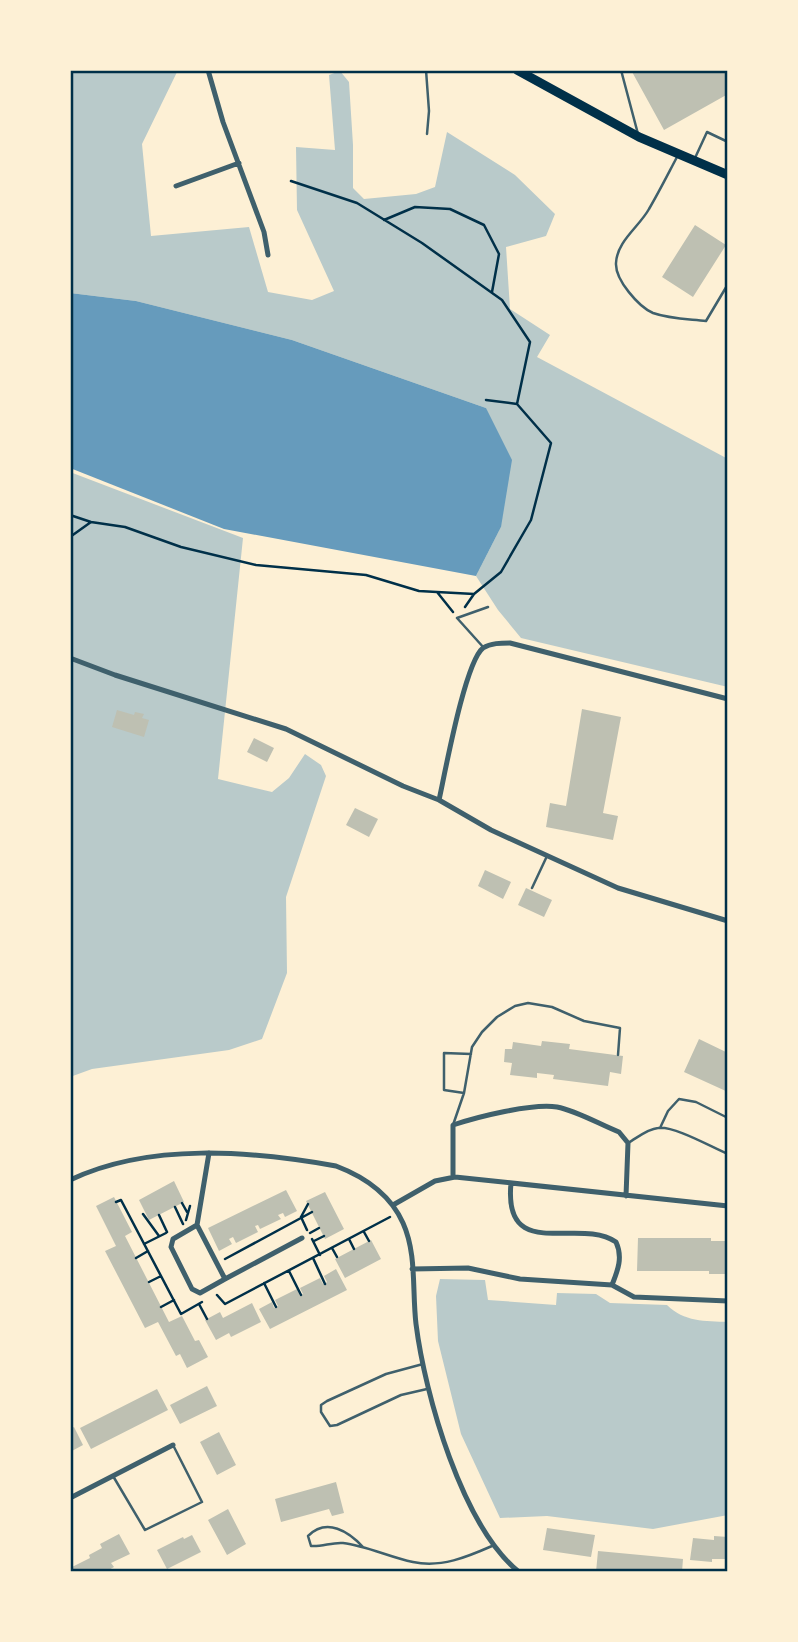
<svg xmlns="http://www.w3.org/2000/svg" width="798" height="1642" font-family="'IBM Plex Sans',sans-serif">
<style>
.green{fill:#b9caca}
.water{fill:#669bbc}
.building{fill:#bec0b2}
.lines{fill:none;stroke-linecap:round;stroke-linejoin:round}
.path{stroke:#003049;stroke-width:2.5}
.service{stroke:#3f606c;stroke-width:2.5}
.minor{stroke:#3f606c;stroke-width:5}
.primary{stroke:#003049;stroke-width:9}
.neatline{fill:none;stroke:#003049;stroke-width:2.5}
</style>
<rect width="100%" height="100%" fill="#fdf0d5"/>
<path class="green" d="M70,70H178L142,144L151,236L249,227L268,292L312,300L334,291L297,210L296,147L335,150L329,75L340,71L349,82L353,145V188L364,199L416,194L435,187L447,132L515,175L555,214L546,236L506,247L510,309L550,335L537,357L728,459V687L521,638L498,610L476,576L501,527L486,408L292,340L136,301L70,293Z
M70,472L243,538L218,779L272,792L289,778L305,754L321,765L326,776L286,897L287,973L262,1039L229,1050L92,1069L70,1077Z
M440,1279L485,1280L488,1300L556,1305L557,1293L596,1294L610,1303L667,1305C684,1322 705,1321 728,1322V1515L653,1529L547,1516L500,1518L461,1434L438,1341L436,1296Z"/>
<path class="water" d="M70,293L136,301L292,340L486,408L512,460L501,527L476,576L224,529L70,468Z"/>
<path class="building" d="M631,70H728V94L664,130Z
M695,225L726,245L693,297L662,277Z
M582,709L621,717L603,813L618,816L613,840L546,827L550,803L566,806Z
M117,710L134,715L135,712L144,714L142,718L149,720L144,737L112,727Z
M254,738L274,748L267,762L247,752Z
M355,808L378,819L369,837L346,825Z
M485,870L511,882L503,899L478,886Z
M526,888L552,900L544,917L518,905Z
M699,1039L728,1053V1092L684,1072Z
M542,1041L570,1044L569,1049L623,1056L621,1074L610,1072L608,1086L553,1079L554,1075L537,1073V1078L510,1075L512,1063L504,1062L505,1049H512L513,1042L541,1046Z
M174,1181L184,1202L149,1220L139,1200Z
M286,1190L297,1211L285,1217L283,1213L278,1215L281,1219L260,1229L258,1225L255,1226L258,1232L236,1243L233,1237L229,1239L232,1244L219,1251L208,1228Z
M325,1192L344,1229L325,1239L306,1201Z
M114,1197L132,1232L125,1236L169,1322L182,1316L195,1341L199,1340L208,1357L187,1368L180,1354L176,1356L158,1322L145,1328L105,1251L116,1246L96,1206Z
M638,1238H711V1241H728V1274H709V1271H637Z
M371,1240L381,1259L345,1278L335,1259Z
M336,1269L347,1290L270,1329L259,1309L272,1302L274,1308L278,1306L275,1300L297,1289L300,1296L303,1294L300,1288L320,1278L323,1284H325L327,1282L324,1276Z
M252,1303L261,1322L231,1337L229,1333L216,1340L205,1320L220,1312L223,1318Z
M207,1386L217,1406L180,1424L170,1405Z
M157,1389L168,1410L91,1449L80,1428Z
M74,1427L83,1445L70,1452V1429Z
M219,1432L236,1465L217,1475L200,1442Z
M336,1482L344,1513L332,1516L329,1509L281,1522L275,1499Z
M228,1509L246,1544L227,1555L208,1520Z
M547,1528L595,1535L591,1557L543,1550Z
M119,1534L130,1554L111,1563L114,1567L105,1572H70V1568L90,1558L89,1555L102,1548L100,1544Z
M192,1535L201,1552L167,1569L157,1550L183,1537L184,1539Z
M714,1536L728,1537V1559H712V1562L690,1560L693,1538L714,1540Z
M598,1551L683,1559L682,1572H596Z"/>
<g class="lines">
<path class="path" d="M291,181L357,203L422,243L502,300L530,342L517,404L551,443L531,520L501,572L474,594L437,592L453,612
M384,220L415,207L450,209L484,225L499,254L492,292
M486,400L517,404
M70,515L91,522L125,527L181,547L256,565L366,575L419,591L437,592
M70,537L91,522
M465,607L474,594
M116,1202L121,1200L181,1314L202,1302
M182,1203L187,1212
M175,1207L183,1224
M143,1214L159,1236
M159,1215L167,1232
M301,1217L307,1230
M301,1217L308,1204
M186,1220L190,1206
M364,1232L369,1241
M310,1233L319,1228
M312,1239L320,1255
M349,1239L354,1249
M314,1241L324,1236
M144,1244L166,1233
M332,1248L337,1257
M136,1258L148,1251
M313,1258L325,1284
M225,1259L312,1212
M289,1271L301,1295
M149,1282L161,1276
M264,1283L276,1307
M217,1295L225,1304L390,1217
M199,1304L207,1319
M161,1307L174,1300"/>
<path class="service" d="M426,70L429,111L427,134
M621,70L638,134
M677,157C668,174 659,192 649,209C639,227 617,241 616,263C615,280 639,307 653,313C670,319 689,319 706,321L728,284
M695,158L707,132L728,142
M484,648L457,618L488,607
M532,888L547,856
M464,1093L444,1090V1053L471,1054
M453,1125L464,1093L472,1047L482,1032L497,1017L515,1006L528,1003L552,1007L584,1021L620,1028L618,1055
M660,1128L668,1111L679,1099L696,1102L728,1118
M628,1143C637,1138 647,1129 658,1128C675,1126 711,1147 728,1154
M423,1364L386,1374L327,1401L321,1405V1412L330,1426L337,1425L401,1395L427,1389
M113,1476L145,1530L202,1502L173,1445
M363,1547C349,1532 327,1517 308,1536L311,1546C322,1547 332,1542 343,1543C367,1546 389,1557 413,1562C441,1568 467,1557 492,1546"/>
<path class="minor" d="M208,70L223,122L264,232L268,255
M176,186L239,163
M70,658L115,675L286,729L403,786L439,800L491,830L618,888L728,921
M439,800C445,773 465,662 483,648C491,643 501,643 510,643L728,699
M209,1153L197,1225L225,1279L302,1238
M453,1177V1125C477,1117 532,1103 557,1107C577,1111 599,1124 619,1132L628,1143L626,1196
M70,1180C150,1142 251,1151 336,1166C365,1177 390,1194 403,1223C417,1254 412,1291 416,1324C425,1395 462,1526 519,1572
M511,1183C503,1264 579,1216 616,1242C623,1257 618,1270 612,1285
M393,1205L435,1181L455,1177L728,1206
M197,1225L173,1239L171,1247L192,1289L200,1293L225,1279
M412,1269L468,1268L520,1279L612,1285L634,1297L728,1301
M70,1498L173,1445"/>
<path class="primary" d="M517,70L639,137L728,175"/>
</g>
<rect width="798" height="1642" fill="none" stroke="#fdf0d5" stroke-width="144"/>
<rect x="72" y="72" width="654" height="1498" class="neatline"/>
</svg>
